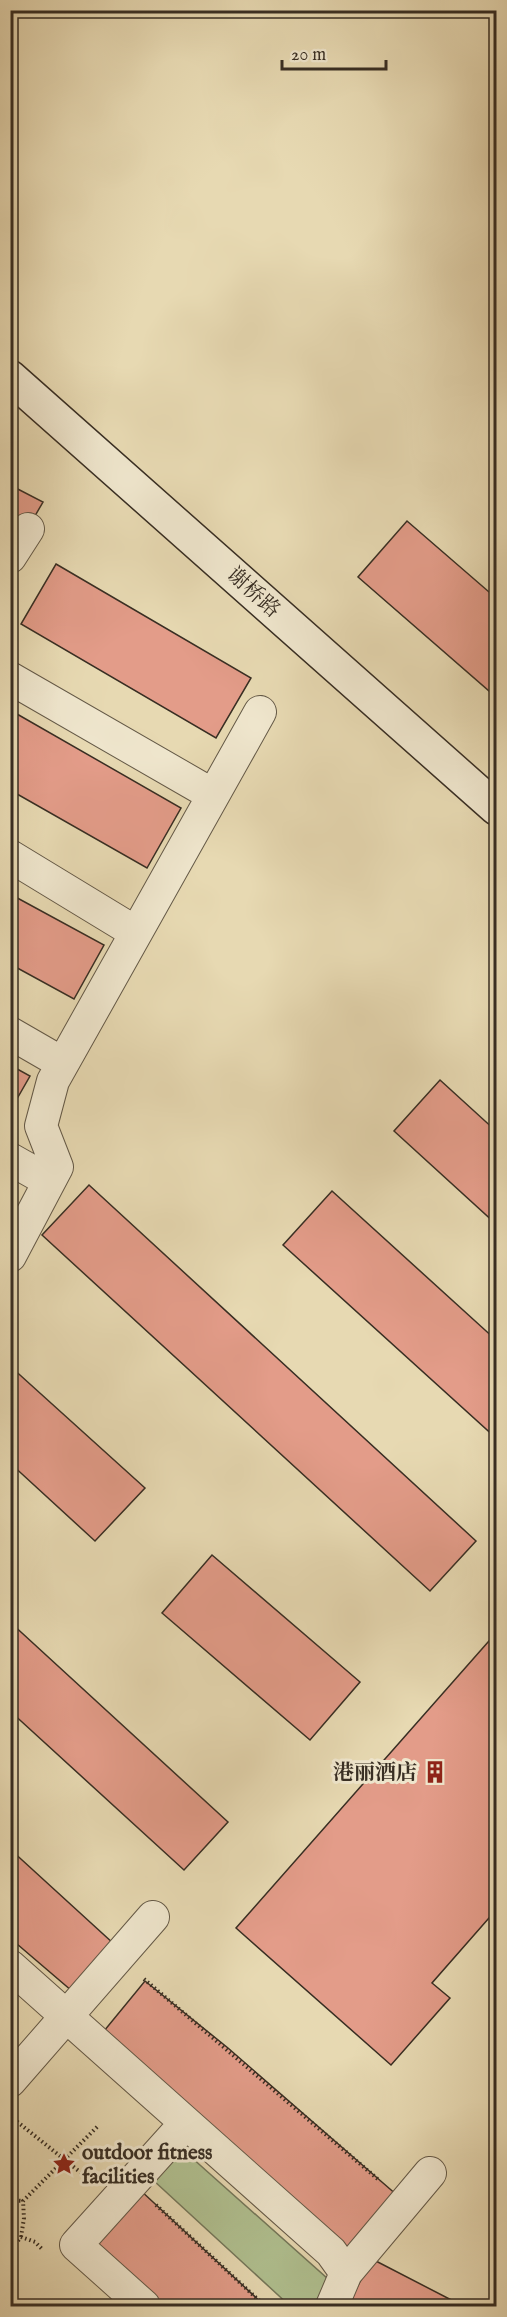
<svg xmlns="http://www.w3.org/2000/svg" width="507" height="2317" font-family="'IM FELL English','Noto Serif SC',serif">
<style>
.green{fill:#b0c090;stroke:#74775a;stroke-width:1.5}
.building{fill:#e39c89;stroke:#382e23;stroke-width:1.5}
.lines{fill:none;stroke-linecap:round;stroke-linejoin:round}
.street-casing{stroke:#645947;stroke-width:34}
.secondary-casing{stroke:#382e23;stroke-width:36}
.path{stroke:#382e23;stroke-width:4;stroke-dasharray:1.5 3;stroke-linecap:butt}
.street{stroke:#efe6cd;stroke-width:32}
.secondary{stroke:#efe6cd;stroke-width:33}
.labels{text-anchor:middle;stroke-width:6;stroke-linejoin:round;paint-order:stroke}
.street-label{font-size:21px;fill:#382e23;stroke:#efe6cd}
.poi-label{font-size:21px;font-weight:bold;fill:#382e23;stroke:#efe6cd;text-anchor:end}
</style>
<rect width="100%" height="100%" fill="#e7d9b2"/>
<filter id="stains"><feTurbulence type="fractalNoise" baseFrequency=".00333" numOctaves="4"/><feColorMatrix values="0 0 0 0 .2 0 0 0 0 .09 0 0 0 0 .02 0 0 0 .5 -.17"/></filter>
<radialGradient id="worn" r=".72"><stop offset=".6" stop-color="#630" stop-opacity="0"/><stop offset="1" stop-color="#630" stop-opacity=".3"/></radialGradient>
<path class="green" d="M182,2149L328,2279L315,2306H290L153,2180Z"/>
<path class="building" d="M10,485L43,502L13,554L10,552Z
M407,521L496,598V697L358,577Z
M56,564L251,678L216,738L21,624Z
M10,710L181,808L147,868L10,790Z
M10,894L104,945L74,999L10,964Z
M10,1065L30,1076L10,1111Z
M440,1080L496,1131V1224L394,1131Z
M89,1185L476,1541L430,1591L42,1235Z
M332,1191L496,1340V1438L283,1245Z
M10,1366L145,1488L95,1541L10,1463Z
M212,1555L360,1682L310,1740L162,1613Z
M10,1622L228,1822L184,1870L10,1711Z
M496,1633V1910L432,1983L450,1998L391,2065L236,1928Z
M10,1849L114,1944L72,1991L10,1938Z
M145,1981L228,2048L398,2196L347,2253L95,2042Z
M139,2189L265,2306H159L91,2247Z
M372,2259L463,2306H347Z"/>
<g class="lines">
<g class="street-casing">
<path id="street" d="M10,557L28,529
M10,678L213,795
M10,856L135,932
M10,1033L62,1063
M10,1159L49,1181
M10,1256L57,1167L41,1126L53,1081L260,712
M10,1966L331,2252L346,2273L332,2306
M10,2081L153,1917
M346,2273L430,2173
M144,2306L76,2245L185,2124"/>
</g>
<g class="secondary-casing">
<path id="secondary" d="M10,377L496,808"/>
</g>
<path class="path" d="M144,1979L380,2181
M10,2116L90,2180
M10,2200L23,2201
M156,2205L265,2306
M21,2237L24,2218L23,2201L98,2126
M10,2244L17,2242L21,2237L35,2242L42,2249
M10,2297L20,2306"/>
<use href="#street" class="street"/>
<use href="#secondary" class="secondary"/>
</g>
<defs>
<g id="building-bare" transform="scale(1.8)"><path d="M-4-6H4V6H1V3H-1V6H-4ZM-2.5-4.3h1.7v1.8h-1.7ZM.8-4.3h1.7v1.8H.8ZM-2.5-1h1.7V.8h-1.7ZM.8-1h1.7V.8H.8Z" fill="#8f2418" stroke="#efe6cd" stroke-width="2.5" paint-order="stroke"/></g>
<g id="sight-bare" transform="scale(1.8)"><path d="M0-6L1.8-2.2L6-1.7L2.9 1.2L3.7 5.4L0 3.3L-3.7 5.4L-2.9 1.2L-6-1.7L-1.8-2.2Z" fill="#8f2418" stroke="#efe6cd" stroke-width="2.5" paint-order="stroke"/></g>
</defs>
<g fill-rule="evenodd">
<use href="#building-bare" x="435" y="1772"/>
<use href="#sight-bare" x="64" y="2164"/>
</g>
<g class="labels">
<g class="street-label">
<text transform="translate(254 592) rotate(42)" y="7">谢桥路</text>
</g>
<g class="poi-label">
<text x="417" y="1779">港丽酒店</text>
<text x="82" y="2159" text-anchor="start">outdoor fitness<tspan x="82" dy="24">facilities</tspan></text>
</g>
</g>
<rect width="507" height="2317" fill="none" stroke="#e7d9b2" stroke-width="36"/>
<rect x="12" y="12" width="483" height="2293" fill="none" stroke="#382e23" stroke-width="3"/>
<rect x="18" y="18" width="471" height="2281" fill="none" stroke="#382e23" stroke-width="1.5"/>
<path d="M282 60v9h104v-9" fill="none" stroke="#382e23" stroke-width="3"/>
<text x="291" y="60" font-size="18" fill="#382e23" stroke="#efe6cd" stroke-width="4.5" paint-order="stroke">20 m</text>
<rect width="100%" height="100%" filter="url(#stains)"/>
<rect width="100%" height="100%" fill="url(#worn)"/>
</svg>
